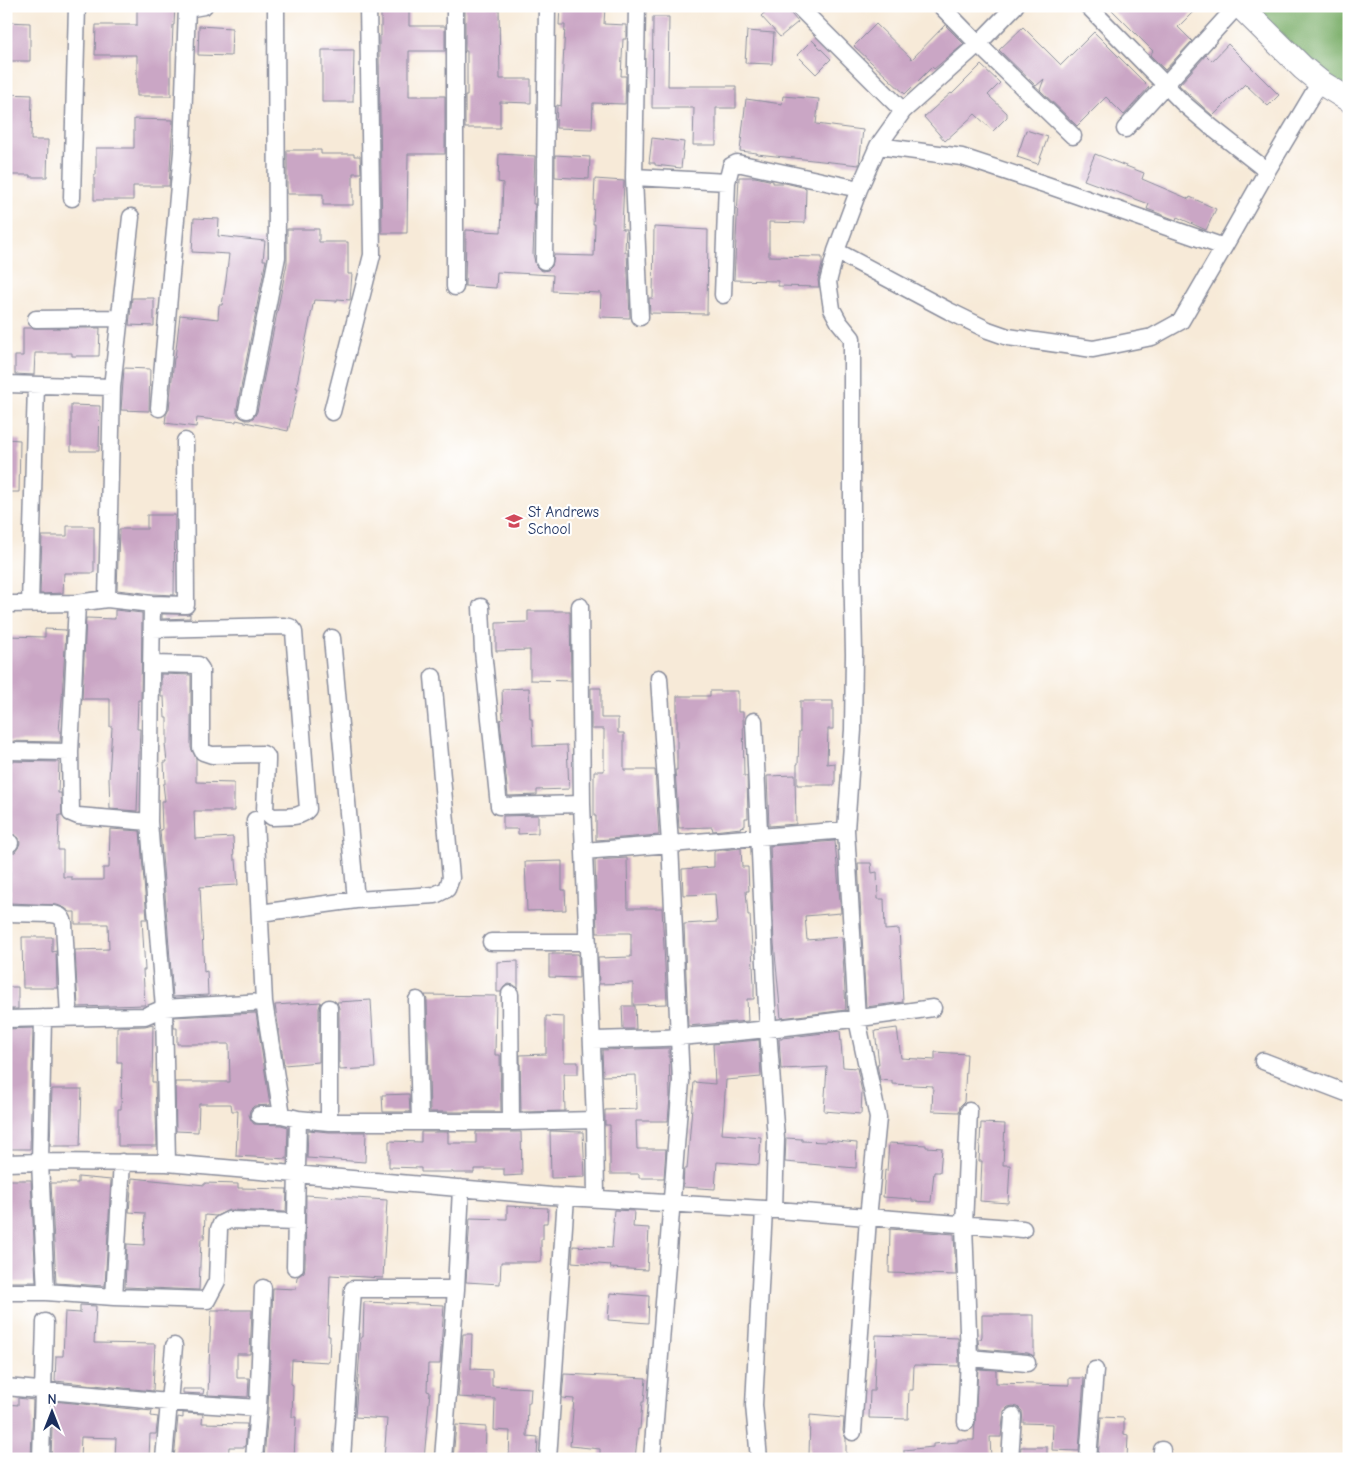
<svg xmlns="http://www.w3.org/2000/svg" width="1355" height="1465" font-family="'Comic Neue',sans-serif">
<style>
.forest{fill:#7caf6a;stroke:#4c6f64}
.building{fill:#caa6c5}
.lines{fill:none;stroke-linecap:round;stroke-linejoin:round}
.minor-casing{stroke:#898c9b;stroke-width:19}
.secondary-casing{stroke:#898c9b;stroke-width:26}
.minor{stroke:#fff;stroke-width:16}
.secondary{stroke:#fff;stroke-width:24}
.labels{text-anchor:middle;stroke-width:4.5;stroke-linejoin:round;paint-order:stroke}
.poi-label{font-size:15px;fill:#1b2f5e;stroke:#fff;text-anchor:start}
</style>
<rect width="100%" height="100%" fill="#fff"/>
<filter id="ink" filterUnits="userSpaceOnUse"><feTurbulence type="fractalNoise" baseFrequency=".02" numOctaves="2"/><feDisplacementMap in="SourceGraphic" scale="10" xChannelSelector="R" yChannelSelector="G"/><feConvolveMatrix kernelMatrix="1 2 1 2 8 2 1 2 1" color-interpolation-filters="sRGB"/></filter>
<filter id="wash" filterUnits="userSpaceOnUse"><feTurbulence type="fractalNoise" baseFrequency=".0096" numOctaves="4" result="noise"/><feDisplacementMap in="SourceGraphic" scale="20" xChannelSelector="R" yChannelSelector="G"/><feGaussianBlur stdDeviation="1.12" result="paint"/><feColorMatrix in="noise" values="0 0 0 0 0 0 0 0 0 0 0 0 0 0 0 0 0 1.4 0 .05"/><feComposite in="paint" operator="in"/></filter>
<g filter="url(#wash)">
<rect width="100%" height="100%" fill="#f7ead8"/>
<path class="forest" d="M1234,6H1349V98Z"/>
<g id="blocks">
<path class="building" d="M137,6H175L174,25H173L172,51H171V96H137V55H95L96,25H137Z
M381,6H409V26H445V51H409V96H445V154H408L407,233H382L379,57V36H381Z
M465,6H499L500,79H531V103L500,102V128H465V96H467V51H465Z
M560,6H605L604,24L626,25V39H623L621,76H626L625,104L593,103L592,129L556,128L557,105L561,106L565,25H559Z
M772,6H784L798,22L780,37L761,16Z
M1108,6H1155L1159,11L1164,6H1199L1178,27L1192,41L1165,70L1150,55L1153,51Z
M653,17H669L668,86H736V108H716V145H693L694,108H652Z
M6,22L30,23V61H6Z
M876,24L912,59L945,25L964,44L934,69L932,67L905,94L854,46Z
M199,26L232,28L231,56L198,55Z
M1023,27L1061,65L1094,32L1149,87L1124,115L1106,97L1077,126L1040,90L1044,79L1036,86L999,50Z
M747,31L774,33L772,64L745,63Z
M812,40L831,59L816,74L797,55Z
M1228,44L1279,95L1268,106L1245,84L1213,116L1179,85L1206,55L1212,61Z
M322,50H354L353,102H322Z
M981,65L1000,83L988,95L1007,113V117L993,131L975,114L945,141L924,117L951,93L952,94Z
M6,94L32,95L31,140H48L47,177H30V175H6Z
M783,96L819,99L816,124L863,130L859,165L757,154V153L740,151L746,99L782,104Z
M134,119L173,120L169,186H133V200H94V175H96V148H134Z
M1026,130L1048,137L1038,164L1017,157Z
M652,138L684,142L681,168L655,165V163H649Z
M287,150H321V154H354V156H360L361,173H353V205H323V194H287Z
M499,154L535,156L533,204H535L533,254L536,266L539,269L543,271L548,270L552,266L554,255L594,256L595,224H593L595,179L624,181L622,229H626L625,252H627L630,318L600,317L601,293L552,291L553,275L497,272L496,288L465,286L466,230L501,232L503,183L498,182Z
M1095,154L1144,173L1142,179L1189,199L1190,197L1216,209L1206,230L1177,217L1176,220L1155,212L1147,209L1149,204L1084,180Z
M555,155L590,157L589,179L555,177Z
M739,177H755L773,181V183H785L806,188L805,223L769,222V256L822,257V265L818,280L819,287L778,286V281L734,280Z
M194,218L219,219L218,236L265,241L263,260H266L237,408V413L240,417L246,420H250L254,417L257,412L287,263V229H319V242H348V274H352L350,300L337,299V301L314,300L296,388H298L288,431L236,420V422L197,418L196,427L165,423L166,415L169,409L174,358H175L180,315L218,319L219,305H222L226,280L229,254L192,252Z
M654,227L708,230L707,314L650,313L649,298H653Z
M132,298H154V326L129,325Z
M23,328H100L99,356H72V353H35L34,375L15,374V356H23Z
M124,368L150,369L149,411L121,410Z
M71,405L100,406L99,451H71Z
M6,439L20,440L19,492H6Z
M147,515H175L174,595L153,594L117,590L119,529H147Z
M67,526H94V573H64L63,593L40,594L42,536H67Z
M115,610L142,613L141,700H138L137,729H140L137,811L110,809L109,778L112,727H110V699H82L86,618L115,619Z
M528,611H570L571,681L530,680V650L496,651V623L528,622Z
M162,614H190V618L162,619Z
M45,629L66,630L62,699L59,731H61L60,742L6,741V636L45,637Z
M161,674L191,675V748L196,758V782L234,783V811H194L195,839L233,837L234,860H236L238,885L200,887L204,972L207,971L208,995L173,997L160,830H162L161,801H165L163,784H165L164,762H167L165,744H167V718H165L164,697H161Z
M529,688L530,719H532L533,746L567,745L569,789L537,790V795L508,796L500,720L503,719L502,689Z
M591,688H601V718H618V733H624V770H655L659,835L596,840V816H594V771H604V729H591Z
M710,691H738V712H743L744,776H747L748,818H745V826L740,827L741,828L713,831L712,827L679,828L675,770H677V696H710Z
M800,701H833V729H828L827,764L835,763V785H797V764H798L799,732H800Z
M6,761L59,762L58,793H61L62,815H59L58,850H63V877H72V880H103V868H109L110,829L140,831L147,919H142L145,970H143L145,1005L78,1007L75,950L109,949L108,924H75V912H70L65,908L57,905L10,903V853L15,852L18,848L20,843L19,838L15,835L6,833Z
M795,775L796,824L769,826L767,776Z
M538,815V833L518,834V829H503V816Z
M835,841L841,913L805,916L807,940L842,937L846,1010L781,1018L774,943L770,846Z
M741,848L742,867H748L749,891H746L748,915H750L754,983V999H747L748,1021L688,1026L684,924L717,922L715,894L683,895L682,869L714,867V851Z
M627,858L628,908H662L667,1004L633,1005V983L599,984L598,958L631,957V933H597L595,860Z
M562,861V890H565L566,910L527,911L525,862Z
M858,863H871L872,873L877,872L878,899H884L885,930L899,929L903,1002L866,1007Z
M22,937H52V952L56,951L57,988H23Z
M549,954H578L579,978L549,977Z
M518,961V988L514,985L509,984L505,986L501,992H497V962Z
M6,987H18V1009H6Z
M425,995L496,996L495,1055H500L501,1112H430L427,1000Z
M371,1000L375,1068L340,1070L339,1061V1008L337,1002Z
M321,1002L319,1008V1062L284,1065L275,1005Z
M622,1006H635L636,1029H623Z
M256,1013L270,1105L254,1106L250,1110L249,1115L251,1120L254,1124L281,1125L288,1127L287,1159L236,1156L238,1111H232L231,1104H199L198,1132L176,1131L175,1082H230L229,1044H177V1028H174V1017Z
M546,1016L564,1017V1062H578V1074H564L565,1111L521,1112L520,1055L546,1054Z
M153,1024L152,1082H155L157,1146H118V1109H121L122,1062H117V1027L145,1026Z
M33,1028L30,1149H6V1029Z
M897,1028L901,1058L935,1060V1052L967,1054L964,1102L960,1106L959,1112L932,1111L933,1086L892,1084V1081L880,1080L877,1064H879L875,1031Z
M840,1031L843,1067L857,1068L862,1092L861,1114L824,1111L827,1067L781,1069L779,1039H782V1038Z
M759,1040L761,1077L726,1080L722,1134L761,1137L759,1165L717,1162L715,1189L683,1187L684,1169H687L694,1082L715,1084L713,1044Z
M669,1048L670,1098L668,1121H636L637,1149H666L664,1178H639V1174H610V1125H605V1110L637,1109L636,1075L603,1076L602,1050Z
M52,1089H82L80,1146H50Z
M409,1094L410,1112H383L382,1095Z
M981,1123L1005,1124L1003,1165H1010L1008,1203L980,1201L982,1161H979Z
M308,1130L329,1132H366L365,1162L307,1158Z
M550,1131L583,1132L585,1177L551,1178Z
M421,1132H448V1143H476V1132H521L522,1175L504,1176V1169H474V1173H453V1172H421V1168L389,1167V1141L421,1142Z
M786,1138L802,1139V1141L826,1142V1140L857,1143L856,1168L785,1162Z
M889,1143L926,1145V1147L942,1148L940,1172H934L931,1202L912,1201V1199L883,1197L885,1170L887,1171Z
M78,1177L111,1180L105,1286L56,1283L51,1183H78Z
M132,1178L205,1185V1183L238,1184V1188L287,1189L286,1212L229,1210L216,1216L205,1215L204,1239H201L199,1290L125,1287L127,1244L144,1245L145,1213L129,1212Z
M6,1180H31L36,1282H6L8,1208H6Z
M306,1195L387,1200L383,1278L330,1275L328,1336H330L329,1362L292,1360L291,1384L293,1385L292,1417H296L294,1459H264L268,1409L273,1288L296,1289L297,1277L300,1275L304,1272L305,1267Z
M507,1206L548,1208L547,1223H543V1239H541V1262H501L500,1284L466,1282L470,1218L507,1219Z
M614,1210L634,1211L633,1227L649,1228L647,1270L610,1268L611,1265L572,1262L573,1246L612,1248L614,1222H613Z
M890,1229L954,1234L956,1275L889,1273Z
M610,1293L649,1296L648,1323L608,1320Z
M364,1302L444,1305L440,1364H428L427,1391L430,1392L424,1459H384L387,1419L355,1417L361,1337H363Z
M80,1305L96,1306L94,1343L155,1344L153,1391L55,1381L56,1356H63L65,1312L80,1313Z
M211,1310H252L250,1354H237V1378H249L248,1397L208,1395Z
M982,1315H1034V1356L1028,1353L979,1349L978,1339H981L982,1336Z
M463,1334H472L471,1369L492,1370V1386L531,1388L530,1403H528L527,1436L538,1437L537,1459H509L510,1431L494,1430L495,1399L458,1397Z
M876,1335L958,1338L959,1366L914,1365L913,1390H909L908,1419L869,1418L870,1391H874Z
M978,1369L996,1370V1383L1069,1385V1378H1084L1079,1451L1052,1450L1053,1424L1023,1423L1022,1411L1018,1407L1013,1406L1008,1407L1004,1411L1001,1437H990L991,1459H904V1450L933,1447V1444L958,1442V1440H974Z
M564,1374L646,1378L644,1402H642L640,1429H638L635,1459H600V1449L570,1446L574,1399L562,1398Z
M183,1389H204L203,1394L183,1393Z
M18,1398L33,1400L31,1459H6V1404L18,1405Z
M53,1401L152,1411L151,1416L158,1417L156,1434H150L149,1459H115L116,1438L81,1437L80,1459H51Z
M183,1413L203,1414L202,1423L247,1424L245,1447H229L228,1459H174L178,1417L183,1418Z
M810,1415L844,1418L843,1431L846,1439V1458L809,1457Z
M1101,1417L1124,1418V1434L1128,1435L1127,1459H1098Z
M456,1425L486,1427L485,1459H453Z
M1021,1447H1047V1459H1020Z"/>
</g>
</g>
<g filter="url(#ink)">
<use href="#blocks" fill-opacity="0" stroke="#898c9b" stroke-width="1"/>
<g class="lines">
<g class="minor-casing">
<path id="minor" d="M455,6V287
M637,6L634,177L640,317
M798,6L903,111
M941,6L978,44L1073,136
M1088,6L1183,103L1210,126L1267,171
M187,9L204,6
M1125,129L1237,6
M878,146L962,157L1047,185L1224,247L1267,171L1320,82
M634,177L727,182
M72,198L77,6
M836,251L949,311L988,330L1008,337L1093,349L1152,337L1181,321L1224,247
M544,261L547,6
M723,295L727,182L731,166L737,163L859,189
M36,319L120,318
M6,384L112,387L107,599
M112,387L131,217
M159,408L182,152L187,6
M247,410L277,257L276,6
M332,412L372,255L368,6
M77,603L70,752L71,813L78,816L149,822
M6,604L77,603L107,599L152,604L186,605L185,441
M30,604L36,385
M152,604L149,822L164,1008L167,1163
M580,606L582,804L595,1120L596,1199
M481,607L483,651L499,806L582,804
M332,638L356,900
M151,664L198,665L201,669V748L203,752L212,755L263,754L267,757V761L265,811L272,817C284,816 300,819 308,809L294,632L290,627L284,626L152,629
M754,721L768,1029L776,1139L774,1210
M6,751L70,752
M255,820L264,1002L282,1115L298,1119L295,1267
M6,843H10
M584,851L846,830
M6,913L52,914C59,915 62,916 64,923L69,1017
M260,913L356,900L435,895L447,889L451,878L433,677
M491,942H588
M417,1000L420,1122
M329,1008V1122
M43,1018L40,1162L46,1292
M6,1019L145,1016L164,1008L264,1002
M592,1040C621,1039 650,1039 679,1037C764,1031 849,1020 933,1008
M1263,1061L1349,1094
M969,1111L964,1225L969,1358L1027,1363
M259,1115H282
M298,1119L329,1122H511L510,994
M511,1122L595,1120
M6,1163L40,1162L167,1163L551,1196L764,1209L1023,1229
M6,1292H46L114,1297L207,1300L217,1281L219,1229L221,1224L229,1220L296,1222
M114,1297L122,1162
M6,1387L168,1402L258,1408
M966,1422L969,1358
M853,1432L868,1218L878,1118L857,1019L846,830L853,730L854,654L852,557V338L839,322L832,309L828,282L836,251L859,189L878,146L903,111L978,44L1015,6
M41,1459L45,1322
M164,1459L174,1346
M254,1459L258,1408L263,1288
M342,1459L353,1289H456
M443,1459L456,1289L461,1188
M548,1459L566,1197
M652,1459L681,1081L670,844L659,678
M759,1459L754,1405L764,1209
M1010,1459L1013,1416
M1088,1459L1095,1370
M1162,1459V1450"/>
</g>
<g class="secondary-casing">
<path id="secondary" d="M1240,6L1303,68L1320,82L1349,100"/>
</g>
<use href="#minor" class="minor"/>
<use href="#secondary" class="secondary"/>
</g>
</g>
<defs>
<g id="school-bare" transform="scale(1.35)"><path d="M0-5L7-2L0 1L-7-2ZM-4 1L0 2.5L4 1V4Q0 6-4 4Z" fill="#d1495b" stroke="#fff" stroke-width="2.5" paint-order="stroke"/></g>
</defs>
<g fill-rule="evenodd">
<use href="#school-bare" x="514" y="521"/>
</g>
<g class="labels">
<g class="poi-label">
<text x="528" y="517">St Andrews<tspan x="528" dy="17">School</tspan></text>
</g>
</g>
<rect width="1355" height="1465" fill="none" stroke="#fff" stroke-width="25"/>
<g transform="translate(52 1412)" stroke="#ffffff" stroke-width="4" paint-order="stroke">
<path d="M0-4L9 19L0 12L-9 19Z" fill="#1b2f5e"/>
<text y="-8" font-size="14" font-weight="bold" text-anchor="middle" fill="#1b2f5e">N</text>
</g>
</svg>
